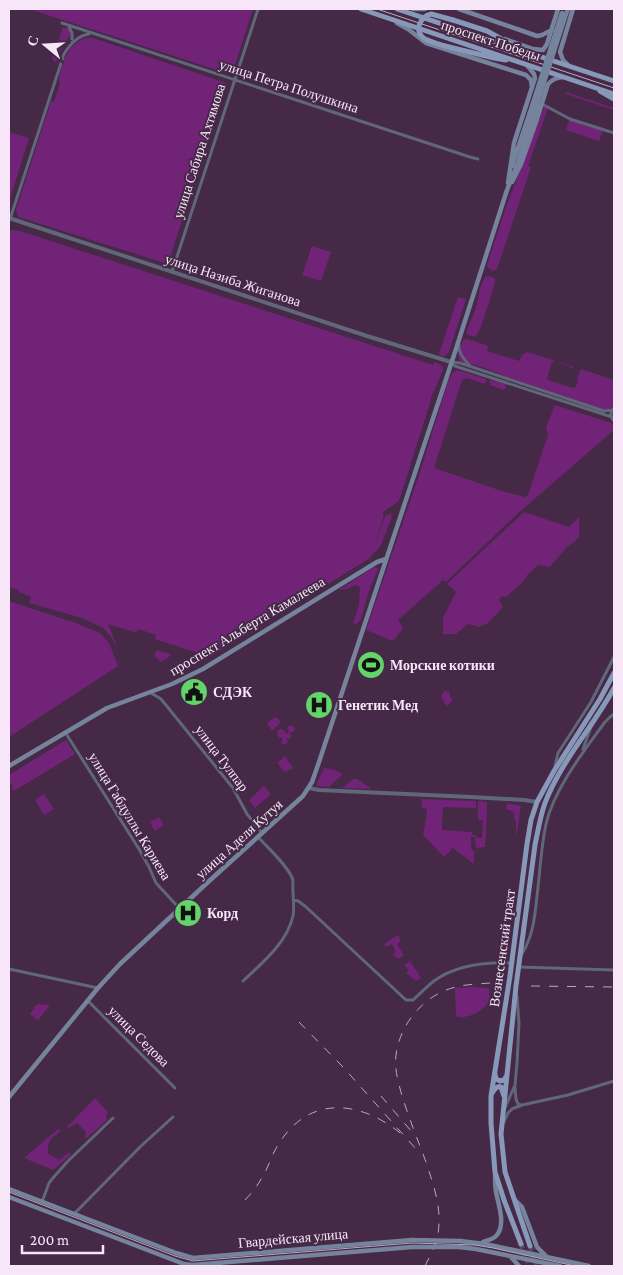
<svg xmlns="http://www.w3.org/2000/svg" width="623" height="1275" font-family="'Crimson Pro',serif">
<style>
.green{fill:#712377}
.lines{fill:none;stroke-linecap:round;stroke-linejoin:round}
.primary-tunnel{stroke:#604561;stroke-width:5;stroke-dasharray:5 2.5;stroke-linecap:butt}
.minor{stroke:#5f6778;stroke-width:3}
.tertiary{stroke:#5f6778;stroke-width:4}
.secondary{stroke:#76839d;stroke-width:4.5}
.primary{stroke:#8898b9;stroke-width:5}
.tram{stroke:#bda8be;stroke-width:1}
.rail{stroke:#bda8be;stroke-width:1;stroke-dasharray:9 9;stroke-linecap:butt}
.secondary-bridge{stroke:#76839d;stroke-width:4.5}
.primary-bridge{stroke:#8898b9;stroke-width:5}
.labels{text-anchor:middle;stroke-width:4;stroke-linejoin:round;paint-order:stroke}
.street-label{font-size:14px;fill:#f7e6f8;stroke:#452946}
.poi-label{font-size:14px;font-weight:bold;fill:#f7e6f8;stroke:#452946;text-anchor:start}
</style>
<rect width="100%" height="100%" fill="#452946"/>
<path class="green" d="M29,9H253L233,71L226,73Z
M63,27C78,30 67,39 63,46C60,51 59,57 56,62L54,61L52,58Z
M86,38H93L226,83L168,264L18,217L16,210L51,101L54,102L60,83L59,82C60,65 68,43 86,38Z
M566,92L614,108V110L566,94Z
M544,107L548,108L528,166L531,167L497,269L493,271L488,268L487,265L506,207L529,147Z
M569,120L603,131L599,141L566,130Z
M9,132L29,138L9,202Z
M9,230L20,231L433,365L387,509L434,362L441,365L443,368V370L431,398V400L400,498L398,502L383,512L384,515L375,545L385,516L391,513L392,517L380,547L371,556L370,558L210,657L155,639L156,635L138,629L137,633L108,624L117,646L110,636L103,628L82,618L29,603L31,597L19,592V590L9,587Z
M312,246L331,252L321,281L302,275Z
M486,276H488L495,278V283L482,324L476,337L468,335L466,332C469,324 473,316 476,308C479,297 479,285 486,276Z
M458,297L466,299L449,352L445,356H441L439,354Z
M467,339L486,345L488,347L487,351L519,361L522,355L527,352L574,367L573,368L555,361L552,362L547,378L548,380L573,388L576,387L578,379L577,378L581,369L614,380V405L609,409L605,410L509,378C498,373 486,368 474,365C468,363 464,364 459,360L458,354L463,340Z
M458,370L486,379L487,382L484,384L467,378L462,380L434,468L505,492L525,497L528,495L548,435L546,428L555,405L611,423L614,425V430L515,516L446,582L443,580L398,620L403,628L393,641L366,630L421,469L448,381C450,377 453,371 458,370Z
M490,380H492L505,384L506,388L504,390L490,385Z
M524,512L569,527L579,517V538L566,548L550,567L538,565L528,574L522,583L506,597L502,596L499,600L503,607L488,623L479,627L468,624L456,634H443V618L456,592L447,584Z
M374,567L377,568L378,569L368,594L361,620L356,624L353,623L359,605L360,587L355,585L347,589L339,590Z
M9,601L76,623L100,633L109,643L118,666L9,737Z
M157,650L172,655L161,662L154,655Z
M445,690L450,693V697L453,698L448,706L445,704L441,696Z
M276,717L281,722L272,731L267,723Z
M290,725L294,727L295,730L293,732L290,733L291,735V738H287L288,743L283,745L281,742L283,738L278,737L277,732L279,729H282L285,731L286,734L289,732L287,728Z
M66,740L75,754L14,791L12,789L13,786L11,784L9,785V775Z
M285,756L293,768L285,772L277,763Z
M324,768L332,769L343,774L329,787L317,786V783Z
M353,779H357L372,789L342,788Z
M264,786L271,794L255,808L249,800Z
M44,794L54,809L44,815L35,800Z
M422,799L476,801V808L443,807L442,830L472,832V835H476L477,838H482L483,820H478V801L487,802L486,833L485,847L476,848L475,837L471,836V849L474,851V864L453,848L444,857L423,835L426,819L427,809L422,808V802L421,801Z
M507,803L521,806L516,838V820L514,819V812L506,809Z
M159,817L164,825L155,831L150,822Z
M398,935L401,941L397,944L404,955L398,959L392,954L396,952L392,944L387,947L384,944Z
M410,961L421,978L416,981L406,973L409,970L404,965Z
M474,987L489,988C489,991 490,997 489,1000C487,1010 464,1021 456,1016L455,988Z
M37,1004L50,1005L39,1019L37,1020L30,1014Z
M95,1098L108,1112L106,1116L107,1120L87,1138H85L86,1132L77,1123L69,1128L67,1127Z
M58,1129L61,1131C51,1139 47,1140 48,1154L53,1156L59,1160L69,1152L71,1155L53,1170L24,1158Z"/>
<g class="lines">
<path class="primary-tunnel" d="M521,1244L529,1266
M530,1246L537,1266"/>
<path class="minor" d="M62,23L470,157L478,159
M69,27L72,33V42
M542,104L570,119L614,133
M10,219L64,54C70,44 77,36 89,34
M172,272L258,9
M459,344C458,353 464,359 470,366
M452,362L460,363L604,411L612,410
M452,363L455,366L612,417
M614,408C610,412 610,417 614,421
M151,693L161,699L233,788L247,814L262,833
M65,732L139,849L149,867L156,883L180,909
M583,749L591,727
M555,766L558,753L591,702L614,657
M293,900L298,901L305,906L406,1000H413C420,994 426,987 434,981C456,965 485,962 512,963
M522,954C533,936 535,916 537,896C540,872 541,847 546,824C554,789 584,751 605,722L609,718L614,714
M519,967L614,970
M9,969L98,988
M243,981C262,963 287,943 293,916C295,905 292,892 293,880C289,867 268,848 258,837
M87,1000L175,1088
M515,1087L516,1099L518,1104L521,1105
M505,1108L515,1085L517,1063L519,1024L517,996
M504,1122L508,1113L512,1109L522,1105L568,1095L614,1081
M42,1202L49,1183L52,1179L68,1161L113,1118
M74,1214L141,1146L173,1117"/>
<path class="tertiary" d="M9,218L367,336L451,362
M309,788L319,790L471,797L524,800L537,802"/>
<path class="secondary" d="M413,9H425
M459,9L537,36L542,35L552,30
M566,14L568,9
M397,23L408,29L426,43L526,75L531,80L532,88
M505,39L533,49L543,50L547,44L558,9
M568,65L563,60L560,52L573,9
M512,166L533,103
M512,182L521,164L536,122L548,84C553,79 556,78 563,77
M508,183L514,143L535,78L534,74L527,65
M9,766L107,708L172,684L203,669L377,562L386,559
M9,1097L98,988L120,964L207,883L303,796L312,782L318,765L455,352L507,190L518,163L537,104
M9,1189L176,1253L193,1258L412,1240
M9,1197L184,1264L193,1265L412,1247
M515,1200L522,1207L537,1247L546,1256
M460,1241L485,1244L589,1266
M483,1242C488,1240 494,1239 497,1235C506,1224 498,1203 496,1192C495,1186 495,1181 495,1175
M459,1247L476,1249L560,1266
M511,1257L519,1266"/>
<path class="primary" d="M361,9L614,94
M397,9L614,81
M453,20L487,31L509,43
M445,46L494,58L506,60
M600,91L614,99
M495,1074L496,1079L500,1081L504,1080L507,1075
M492,1093C494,1090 497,1085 501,1087L504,1096
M521,1244L504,1200L495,1172L491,1123V1096L510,976L527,844L531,820L537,802L554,771L600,699L614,673
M530,1246L505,1172L501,1134L516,986L535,845C538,831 540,817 545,803C561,761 593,727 614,688"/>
<path class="tram" d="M377,9L614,88
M9,1192L175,1256L193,1261L412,1243L475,1245L493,1248L575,1266"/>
<path class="rail" d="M531,986L614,987
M299,1022L343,1067L416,1149L420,1155
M381,1096L412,1132
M245,1200C252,1193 258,1185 263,1176C269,1166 272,1154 278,1145C310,1092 365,1101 406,1138
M425,1266C430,1256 436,1245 438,1234C442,1207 434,1187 426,1162C416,1135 405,1109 398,1081C396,1072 395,1064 396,1055C400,1023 425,994 456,987C467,984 479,984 490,983"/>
<path class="secondary-bridge" d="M533,103L562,13
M537,104L566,14
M412,1240L460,1241
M412,1247H459"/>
<path class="primary-bridge" d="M445,46C439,44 431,42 425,39C413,31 420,17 431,14L453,20"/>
</g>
<defs>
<g id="stadium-disc" transform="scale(1.4375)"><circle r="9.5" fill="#62d469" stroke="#452946"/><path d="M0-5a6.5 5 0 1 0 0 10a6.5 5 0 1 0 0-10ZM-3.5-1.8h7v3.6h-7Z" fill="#111"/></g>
<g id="civic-disc" transform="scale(1.4375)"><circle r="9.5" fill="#62d469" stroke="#452946"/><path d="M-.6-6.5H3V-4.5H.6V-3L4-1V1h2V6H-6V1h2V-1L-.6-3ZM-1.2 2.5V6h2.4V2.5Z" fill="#111"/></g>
<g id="hospital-disc" transform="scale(1.4375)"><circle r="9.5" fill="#62d469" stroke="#452946"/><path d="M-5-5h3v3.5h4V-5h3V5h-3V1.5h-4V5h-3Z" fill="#111"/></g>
</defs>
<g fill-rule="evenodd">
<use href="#stadium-disc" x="371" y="665"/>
<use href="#civic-disc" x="194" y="692"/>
<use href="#hospital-disc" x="319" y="705"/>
<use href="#hospital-disc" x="188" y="913"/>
</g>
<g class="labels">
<g class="street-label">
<text transform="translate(491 40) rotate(18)" y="5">проспект Победы</text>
<text transform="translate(289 86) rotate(18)" y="5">улица Петра Полушкина</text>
<text transform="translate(199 151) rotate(-72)" y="5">улица Сабира Ахтямова</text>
<text transform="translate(233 280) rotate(18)" y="5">улица Назиба Жиганова</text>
<text transform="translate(247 626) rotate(-31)" y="5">проспект Альберта Камалеева</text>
<text transform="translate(222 758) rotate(53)" y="5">улица Тулпар</text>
<text transform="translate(130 816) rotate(59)" y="5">улица Габдуллы Кариева</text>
<text transform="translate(239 839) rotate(-42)" y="5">улица Аделя Кутуя</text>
<text transform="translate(502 948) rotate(-82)" y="5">Вознесенский тракт</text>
<text transform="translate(139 1036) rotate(45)" y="5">улица Седова</text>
<text transform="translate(293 1238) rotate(-5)" y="5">Гвардейская улица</text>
</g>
<g class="poi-label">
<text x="390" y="670">Морские котики</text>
<text x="213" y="697">СДЭК</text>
<text x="338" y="710">Генетик Мед</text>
<text x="207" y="918">Корд</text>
</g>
</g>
<rect width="623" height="1275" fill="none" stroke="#f7e6f8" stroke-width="20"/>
<g transform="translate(45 45) rotate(288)" stroke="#452946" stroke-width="4" paint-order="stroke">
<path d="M0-4L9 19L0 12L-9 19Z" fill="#f7e6f8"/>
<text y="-8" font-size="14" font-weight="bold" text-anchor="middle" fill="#f7e6f8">С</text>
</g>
<path d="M22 1245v8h81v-8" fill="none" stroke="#f7e6f8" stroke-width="2.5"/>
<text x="30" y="1245" font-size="15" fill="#f7e6f8" stroke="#452946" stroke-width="4" paint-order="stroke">200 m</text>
</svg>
